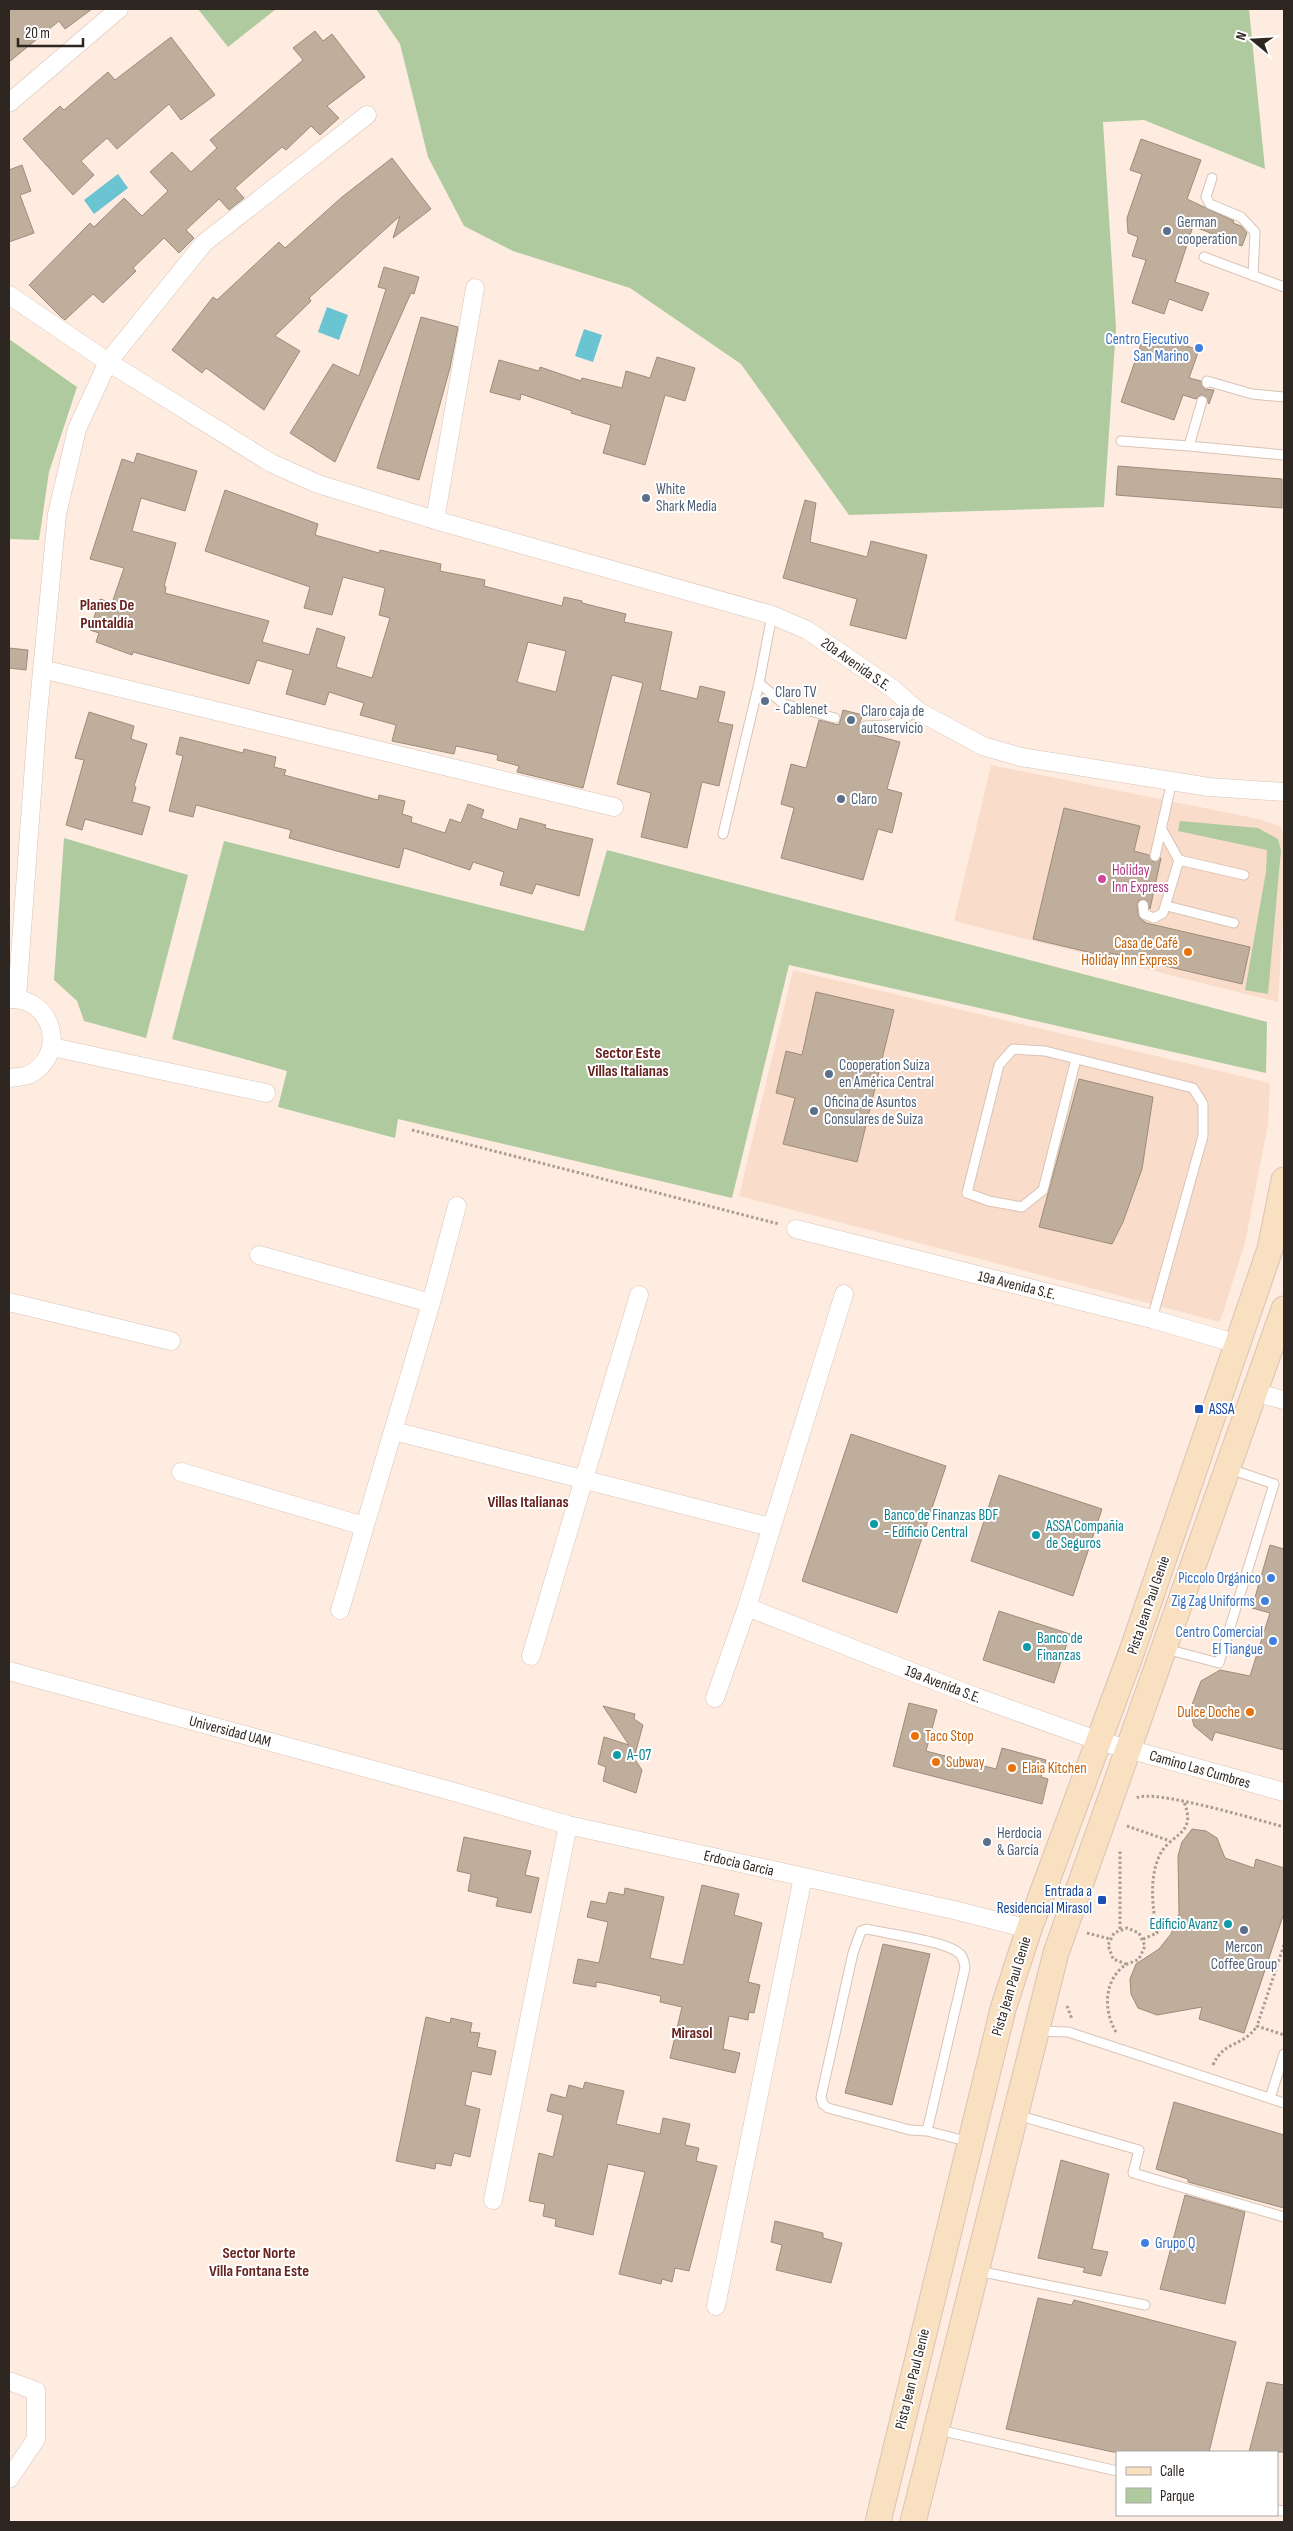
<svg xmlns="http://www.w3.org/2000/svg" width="1293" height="2531" font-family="'Sofia Sans Condensed',sans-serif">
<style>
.built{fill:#fadcca}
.green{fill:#aeca9e}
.water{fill:#6bc4d2}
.building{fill:#bfae9c;stroke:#9c8c7a;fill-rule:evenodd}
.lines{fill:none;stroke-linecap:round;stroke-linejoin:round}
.lane-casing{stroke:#d9c3b5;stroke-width:11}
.street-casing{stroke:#d9c3b5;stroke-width:19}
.secondary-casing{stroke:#d9c3b5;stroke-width:27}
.path{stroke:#aa9c94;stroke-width:3;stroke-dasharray:2.5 2.5;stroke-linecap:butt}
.lane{stroke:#fff;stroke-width:9}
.street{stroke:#fff;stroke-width:18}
.secondary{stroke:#f8e0c0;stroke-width:25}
.service-dot{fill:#5c6f8a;stroke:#fff;stroke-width:2}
.shop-dot{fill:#3f7fe0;stroke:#fff;stroke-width:2}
.hotel-dot{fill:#d1479c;stroke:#fff;stroke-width:2}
.food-dot{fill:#e8710a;stroke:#fff;stroke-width:2}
.transit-dot{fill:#1a4fb4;stroke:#fff;stroke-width:2}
.culture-dot{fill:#0f9aa8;stroke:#fff;stroke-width:2}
.labels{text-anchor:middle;stroke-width:4;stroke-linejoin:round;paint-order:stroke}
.service-label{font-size:15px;fill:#4e5e75;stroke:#fff;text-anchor:start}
.shop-label{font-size:15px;fill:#366cbe;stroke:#fff;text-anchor:end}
.street-label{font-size:15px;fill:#2e2621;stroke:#fff}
.hotel-label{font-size:15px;fill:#b23c85;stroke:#fff;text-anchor:start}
.food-label{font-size:15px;fill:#c56008;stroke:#fff;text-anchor:start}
.transit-label{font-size:15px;fill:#164399;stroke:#fff;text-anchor:start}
.culture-label{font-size:15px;fill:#0d838f;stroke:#fff;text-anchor:start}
.neighbourhood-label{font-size:16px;font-weight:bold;fill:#68231f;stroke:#fff}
</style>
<rect width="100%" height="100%" fill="#feece1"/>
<path class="built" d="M991,765L1259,819L1281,827L1284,836V903L1278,1002L954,921Z
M793,970L1270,1083L1268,1124L1245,1243L1220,1322L739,1196Z"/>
<path class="green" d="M198,9H276L228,47Z
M376,9H1249L1265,169L1144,120L1103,122L1116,328L1104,507L849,515L741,364L630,288L513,251L464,226L428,157L400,44Z
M9,339L77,387L49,472L39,540L9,539Z
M1180,821L1258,828L1278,839L1281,850L1268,994L1245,990L1266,872L1267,850L1178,831Z
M64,838L188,875L146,1038L84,1021L77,1001L54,980Z
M224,841L584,931L607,850L1267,1022L1266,1073L789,965L732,1198L398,1119L395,1138L278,1107L287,1071L172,1039Z"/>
<path class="water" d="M118,174L128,188L94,214L84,200Z
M327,307L348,315L339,340L318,332Z
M584,329L602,335L593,362L575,356Z"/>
<path class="building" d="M9,9H92L65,29L59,21L9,62Z
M315,31L323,41L332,34L365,77L327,106L339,118L320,135L311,126L286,150L282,147L235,188L244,198L229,210L219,199L186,230L194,238L179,253L164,238L133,268L136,271L103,303L93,294L65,320L60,316L29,285L90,223L94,227L124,198L142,216L168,191L150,172L172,152L191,172L217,148L210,140L303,60L293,48Z
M171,37L215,95L181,120L169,104L117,149L107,138L81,161L94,175L73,195L23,139L60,106L64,110L108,72L115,80Z
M1141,139L1201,160L1187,199L1234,221L1233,223L1241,226L1247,233L1242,246L1193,226L1175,282L1209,293L1202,311L1169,299L1164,314L1132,303L1146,260L1132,256L1138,237L1128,233L1127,218L1142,174L1130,170Z
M392,158L431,209L393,238L400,216L309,298L311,301L275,336L300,351L264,410L206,368L202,373L172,350L213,297L217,300L279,242L285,248L342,197Z
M22,165L31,191L20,195L34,233L9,242V170Z
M384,267L419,277L414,294L411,293L335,462L290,433L333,364L359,376L386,289L378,287Z
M421,317L458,327L450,368L419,480L377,468Z
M1145,332L1199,350L1189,378L1201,381L1204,389L1214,390L1209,404L1204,395H1200L1196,399L1183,395L1174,420L1121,402Z
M657,357L695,368L685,401L665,395L645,465L603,453L611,425L571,413L572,411L521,394L520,400L490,392L499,360L539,371L540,367L581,381L582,378L622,388L626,371L650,378Z
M137,453L197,471L185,511L141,498L132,531L176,543L164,586L166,587L165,593L269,621L262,642L309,655L317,628L345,637L336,667L372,678L390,618L379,615L385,588L343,577L332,615L304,608L310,587L205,551L225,490L318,524L315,535L379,553L380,550L441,564L440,571L485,580L484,586L562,606L564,597L582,601V603L626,614L624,622L672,632L660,690L697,699L700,686L725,692L718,722L733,725L719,786L702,782L687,848L641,837L651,793L617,784L643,683L612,675L583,788L517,772L519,766L497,760L498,755L456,746L454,754L392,741L396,725L360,715L364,703L329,692L325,705L286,694L293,670L257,660L249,684L133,652L132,655L96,642L99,633L90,630L100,599L112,603L124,568L90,559L122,459L134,463ZM528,642L566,651L556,692L517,682Z
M1118,466L1282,479V508L1116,495Z
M805,500L816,503L810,542L867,557L871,541L927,555L906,639L850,625L857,599L783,578Z
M9,648L28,650L26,670L9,668Z
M843,710L863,715L859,724V731L900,742L887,789L902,793L892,833L878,829L863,880L781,858L794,808L781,804L791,764L806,768L819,720L839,725Z
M89,712L134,726L131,739L147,744L134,786L136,787L132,802L150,807L142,835L85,819L82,830L66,825L84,760L75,758Z
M180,737L243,753L244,749L276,757L274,767L286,770L284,775L378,800L379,795L405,801L402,814L412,817L411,822L445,833L450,819L461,823L468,804L484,810L481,818L517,830L520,818L546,825L545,828L593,839L579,896L536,884L532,894L500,885L504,872L473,862L470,870L404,848L399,868L289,838L291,830L196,805L193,817L169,811L183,756L176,754Z
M1064,808L1140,826L1134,851L1149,855L1153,862L1161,858L1150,909L1146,900H1139L1137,906L1139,917L1146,923L1250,947L1242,984L1110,953L1109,957L1033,939Z
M816,992L894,1010L857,1162L783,1144L795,1098L776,1093L786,1051L802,1055Z
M1079,1079L1153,1097L1142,1169L1123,1222L1112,1244L1039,1227Z
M851,1434L946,1466L897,1613L802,1581Z
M999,1475L1102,1509L1073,1596L971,1561Z
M1270,1545L1284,1549V1750L1215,1732L1212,1741L1194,1726L1190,1710L1201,1681L1220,1670L1250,1676L1270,1613L1252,1608Z
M999,1611L1070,1634L1054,1683L983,1660Z
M909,1703L937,1710L926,1751L996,1769L1002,1748L1046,1760L1041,1777L1048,1779L1042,1804L893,1766Z
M603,1706L635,1714L634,1719L643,1725L634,1758L642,1770L636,1793L603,1781L606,1767L598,1764L604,1737L629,1745Z
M1192,1829L1206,1831L1217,1838L1225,1858L1254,1868L1256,1859L1284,1868V1913L1244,2033L1199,2019L1202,2007L1157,2015L1138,2008L1131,1994L1130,1979L1136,1964L1159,1949L1171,1934L1179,1914L1178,1856L1182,1842Z
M464,1837L531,1851L525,1875L539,1878L531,1913L496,1906L498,1898L468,1891L471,1874L457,1871Z
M702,1885L739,1894L734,1915L762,1923L748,1982L760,1985L754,2013L749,2012L748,2020L729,2016L723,2049L740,2053L735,2073L670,2058L682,2007L660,2002L661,1996L608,1984L596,1982V1987L573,1983L578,1959L599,1963L608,1922L587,1917L591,1901L606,1904L609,1892L624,1895L625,1888L664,1897L650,1958L683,1965Z
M883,1944L930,1954L892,2105L845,2093Z
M426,2017L450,2023L451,2018L472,2023L470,2032L480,2033L477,2047L496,2051L491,2075L472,2071L465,2105L480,2109L470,2157L454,2153L451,2166L436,2163L435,2169L396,2161Z
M585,2082L624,2091L616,2124L660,2134L663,2118L690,2124L685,2145L699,2148L696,2161L717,2166L689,2271L675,2268L672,2282L662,2279L661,2284L619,2274L645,2172L608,2164L593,2235L555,2226L556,2219L543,2216L545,2204L529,2201L539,2153L553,2157L563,2115L547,2111L551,2094L566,2098L569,2085L583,2089Z
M1174,2102L1284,2135V2208L1188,2182V2179L1156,2169Z
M1061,2160L1109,2174L1092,2249L1108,2252L1101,2276L1083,2272L1085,2268L1038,2258Z
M1185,2195L1245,2212L1225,2304L1160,2289Z
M775,2221L823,2233V2238L842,2243L831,2283L776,2270L782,2245L771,2242Z
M1038,2298L1072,2305L1074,2300L1236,2342L1209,2452H1113L1006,2429Z
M1267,2382L1284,2385V2452H1249Z"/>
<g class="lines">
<g class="lane-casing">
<path id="lane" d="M1212,178L1206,197L1210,204L1241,217L1255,232L1253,276
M1204,257L1284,287
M1207,383V381L1252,394L1284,397
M1121,441L1189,446L1202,401
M1189,446L1284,455
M759,683L784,704L835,718
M865,726L890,725L918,711
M723,834L759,683L772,615
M1155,856L1172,781
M1179,860L1244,875
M1143,905L1144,914L1154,918L1163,913L1179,860L1162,830
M1167,906L1234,923
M1076,1059L1043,1190L1022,1207L989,1201L967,1193L999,1065L1013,1049L1045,1051L1193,1088L1203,1104V1136L1152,1319
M1166,1649L1219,1663L1274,1484L1230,1469
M1037,2031L1068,2032L1284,2103
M1270,2098L1284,2054
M1017,2115L1139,2150L1133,2173L1284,2217
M927,2131L965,1968C964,1962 964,1958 960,1954C947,1941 887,1934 867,1929L861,1931L853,1953L821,2097L823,2104L828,2108L910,2130L927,2131L970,2142
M978,2271L1145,2305
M939,2430L1117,2471
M1277,2510L1284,2511"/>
</g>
<g class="street-casing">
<path id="street" d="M9,103L119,9
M9,295L108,362L271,463L318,484L435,520L772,615L807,630L892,688L918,711L983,746L1021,757L1209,787L1284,792
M435,520L475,288
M42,669L614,807
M17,998L37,724L57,514L77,429L108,362L204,243L367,115
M9,999C53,996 69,1056 28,1075C23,1077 15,1077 9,1078
M52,1047L266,1093
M796,1229L1152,1319L1238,1344
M259,1255L431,1303
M9,1302L171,1341
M1256,1393L1284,1400
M394,1431L770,1527
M181,1472L364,1526
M747,1607L976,1697L1099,1741L1284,1792
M340,1610L431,1303L457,1206
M531,1656L639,1295
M9,1671L451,1791L568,1825L954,1910L1029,1929
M715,1698L747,1607L844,1294
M493,2200L568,1825
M716,2306L803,1877
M9,2381L36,2391V2439L9,2479"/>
</g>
<g class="secondary-casing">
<path id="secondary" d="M878,2522L1003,2009L1029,1929L1132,1651L1270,1249L1284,1180
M913,2522L1056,1953L1284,1309"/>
</g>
<path class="path" d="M412,1130L779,1224
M1137,1798C1151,1788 1262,1821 1284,1827
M1127,1826L1170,1841
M1120,1929V1850
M1087,1933L1110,1939
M1143,1939L1157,1933C1153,1910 1149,1882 1158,1859C1168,1832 1198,1837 1184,1802
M1284,1945L1257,2026L1284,2035
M1067,2006L1072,2019
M1116,2032C1104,2012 1103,1982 1124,1966C1128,1963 1134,1962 1139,1959L1145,1946L1139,1933L1127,1928L1114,1933L1108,1945L1113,1959L1126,1964
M1213,2065C1224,2040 1242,2048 1257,2026"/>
<use href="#lane" class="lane"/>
<use href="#street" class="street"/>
<use href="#secondary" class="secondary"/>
</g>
<g class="service-dot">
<circle cx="1167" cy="231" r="5"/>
<circle cx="646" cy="498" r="5"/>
<circle cx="765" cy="701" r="5"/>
<circle cx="851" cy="720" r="5"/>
<circle cx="841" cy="799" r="5"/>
<circle cx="829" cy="1074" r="5"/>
<circle cx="814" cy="1111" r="5"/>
<circle cx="987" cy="1842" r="5"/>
<circle cx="1244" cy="1930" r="5"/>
</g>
<g class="shop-dot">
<circle cx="1199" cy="348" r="5"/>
<circle cx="1271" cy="1578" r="5"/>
<circle cx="1265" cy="1601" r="5"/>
<circle cx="1273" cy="1641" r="5"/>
<circle cx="1145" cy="2243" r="5"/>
</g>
<circle class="hotel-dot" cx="1102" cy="879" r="5"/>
<g class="food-dot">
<circle cx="1188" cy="952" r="5"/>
<circle cx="1250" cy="1712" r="5"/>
<circle cx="915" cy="1736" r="5"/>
<circle cx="936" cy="1762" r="5"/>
<circle cx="1012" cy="1768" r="5"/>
</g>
<g class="transit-dot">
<rect x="1194" y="1404" width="10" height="10" rx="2.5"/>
<rect x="1097" y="1895" width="10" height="10" rx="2.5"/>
</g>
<g class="culture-dot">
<circle cx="874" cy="1524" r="5"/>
<circle cx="1036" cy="1535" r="5"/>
<circle cx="1027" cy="1647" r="5"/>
<circle cx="617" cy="1755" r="5"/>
<circle cx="1228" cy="1924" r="5"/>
</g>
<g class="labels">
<g class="service-label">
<text x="1177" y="227">German<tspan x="1177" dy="17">cooperation</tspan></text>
<text x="656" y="494">White<tspan x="656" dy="17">Shark Media</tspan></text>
<text x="775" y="697">Claro TV<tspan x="775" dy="17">- Cablenet</tspan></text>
<text x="861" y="716">Claro caja de<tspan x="861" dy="17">autoservicio</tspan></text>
<text x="851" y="804">Claro</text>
<text x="839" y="1070">Cooperation Suiza<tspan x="839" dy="17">en América Central</tspan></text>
<text x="824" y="1107">Oficina de Asuntos<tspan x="824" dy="17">Consulares de Suiza</tspan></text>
<text x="997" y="1838">Herdocia<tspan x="997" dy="17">&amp; García</tspan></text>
<text x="1244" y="1952" text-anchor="middle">Mercon<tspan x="1244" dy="17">Coffee Group</tspan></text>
</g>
<g class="shop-label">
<text x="1189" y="344">Centro Ejecutivo<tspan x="1189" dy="17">San Marino</tspan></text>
<text x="1261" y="1583">Piccolo Orgánico</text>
<text x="1255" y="1606">Zig Zag Uniforms</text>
<text x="1263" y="1637">Centro Comercial<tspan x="1263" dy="17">El Tiangue</tspan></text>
<text x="1155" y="2248" text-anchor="start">Grupo Q</text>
</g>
<g class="street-label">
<text transform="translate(856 664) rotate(35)" y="5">20a Avenida S.E.</text>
<text transform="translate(1017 1285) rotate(14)" y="5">19a Avenida S.E.</text>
<text transform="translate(1148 1605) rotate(-71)" y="5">Pista Jean Paul Genie</text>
<text transform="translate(943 1684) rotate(21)" y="5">19a Avenida S.E.</text>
<text transform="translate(230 1731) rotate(15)" y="5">Universidad UAM</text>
<text transform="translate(1200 1769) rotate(16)" y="5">Camino Las Cumbres</text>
<text transform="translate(739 1863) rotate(13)" y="5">Erdocia Garcia</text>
<text transform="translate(1011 1986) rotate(-73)" y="5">Pista Jean Paul Genie</text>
<text transform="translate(912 2379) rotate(-76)" y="5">Pista Jean Paul Genie</text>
</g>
<g class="hotel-label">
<text x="1112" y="875">Holiday<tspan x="1112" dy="17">Inn Express</tspan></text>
</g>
<g class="food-label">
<text x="1178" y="948" text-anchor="end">Casa de Café<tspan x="1178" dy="17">Holiday Inn Express</tspan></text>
<text x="1240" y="1717" text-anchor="end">Dulce Doche</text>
<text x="925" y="1741">Taco Stop</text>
<text x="946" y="1767">Subway</text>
<text x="1022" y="1773">Elaia Kitchen</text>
</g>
<g class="transit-label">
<text x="1209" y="1414">ASSA</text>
<text x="1092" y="1896" text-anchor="end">Entrada a<tspan x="1092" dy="17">Residencial Mirasol</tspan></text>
</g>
<g class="culture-label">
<text x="884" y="1520">Banco de Finanzas BDF<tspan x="884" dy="17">- Edificio Central</tspan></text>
<text x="1046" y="1531">ASSA Compañia<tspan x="1046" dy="17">de Seguros</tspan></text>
<text x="1037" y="1643">Banco de<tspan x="1037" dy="17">Finanzas</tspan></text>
<text x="627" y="1760">A-07</text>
<text x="1218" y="1929" text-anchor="end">Edificio Avanz</text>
</g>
<g class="neighbourhood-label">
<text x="107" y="610">Planes De<tspan x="107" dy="18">Puntaldía</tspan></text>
<text x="628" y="1058">Sector Este<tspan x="628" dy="18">Villas Italianas</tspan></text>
<text x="528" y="1507">Villas Italianas</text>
<text x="692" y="2038">Mirasol</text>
<text x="259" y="2258">Sector Norte<tspan x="259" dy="18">Villa Fontana Este</tspan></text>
</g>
</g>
<rect width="1293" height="2531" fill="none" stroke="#2e2621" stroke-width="20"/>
<rect x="1116" y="2451" width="162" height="65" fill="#ffffff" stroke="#aba8a6"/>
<rect x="1126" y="2467" width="25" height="8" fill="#f8e0c0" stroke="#aba8a6"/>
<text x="1160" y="2476" font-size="15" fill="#2e2621">Calle</text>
<rect x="1126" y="2488" width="25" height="15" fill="#aeca9e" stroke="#aba8a6"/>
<text x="1160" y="2501" font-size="15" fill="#2e2621">Parque</text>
<g transform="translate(1253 40) rotate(288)" stroke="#ffffff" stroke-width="4" paint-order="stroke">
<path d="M0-4L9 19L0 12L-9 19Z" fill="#2e2621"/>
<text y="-8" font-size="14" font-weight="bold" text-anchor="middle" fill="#2e2621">N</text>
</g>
<path d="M18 38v8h65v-8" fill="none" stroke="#2e2621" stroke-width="2.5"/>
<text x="25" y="38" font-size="15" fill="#2e2621" stroke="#ffffff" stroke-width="4" paint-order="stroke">20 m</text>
</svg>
